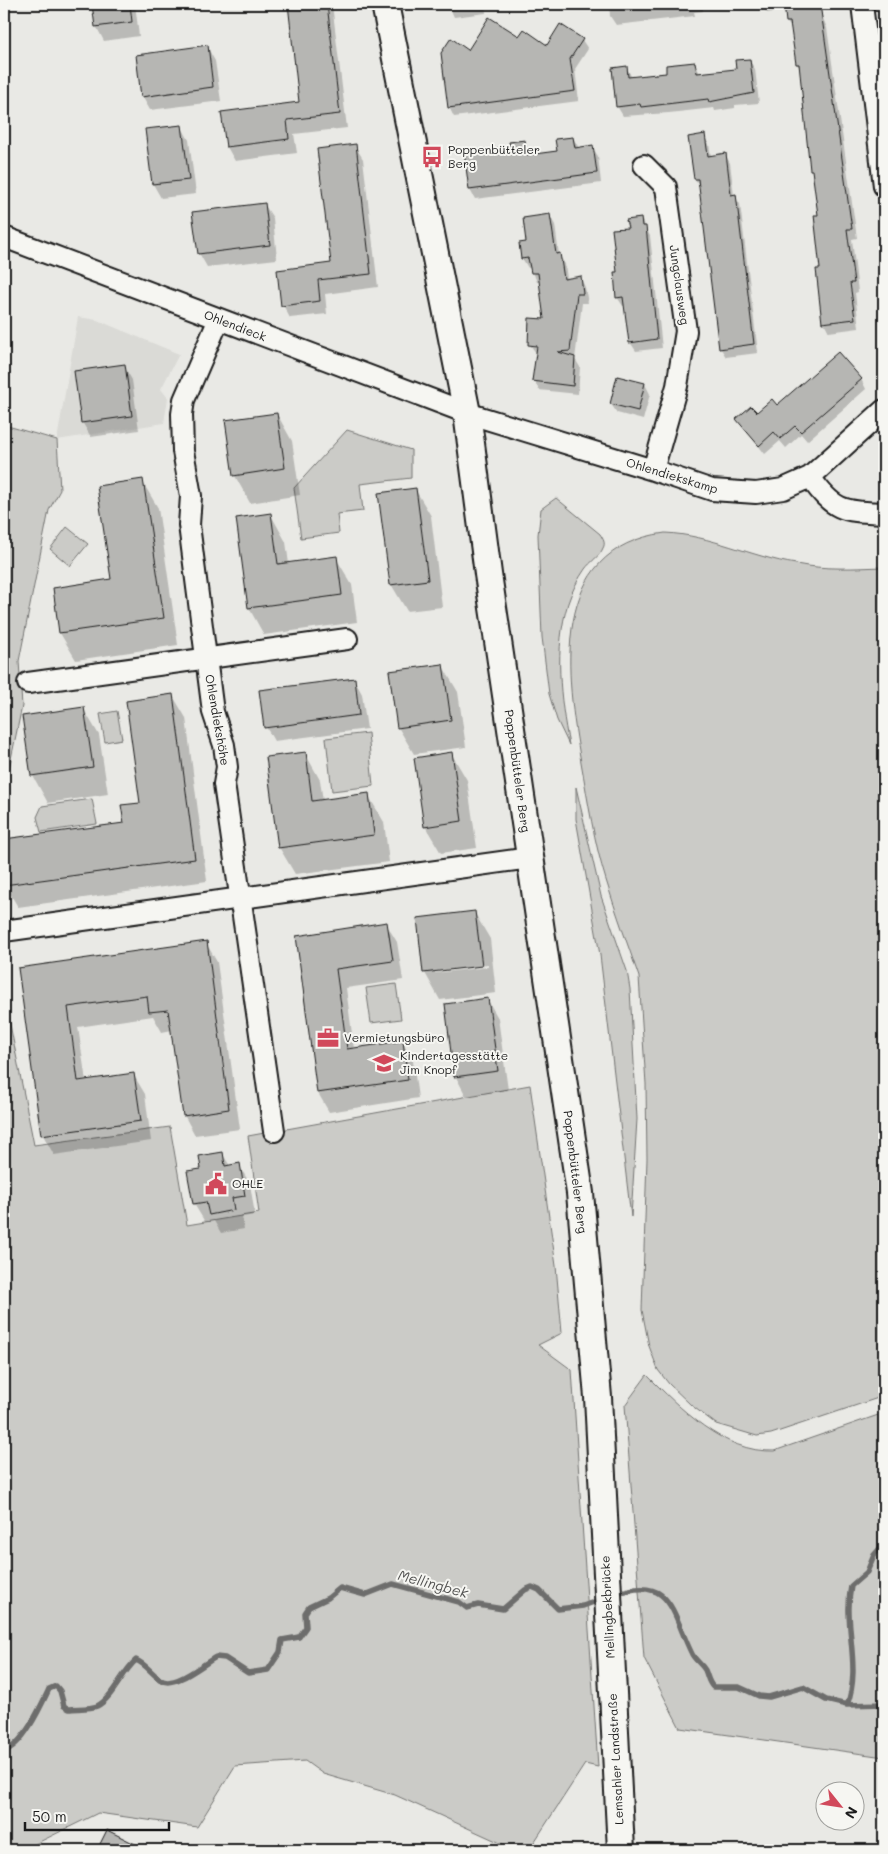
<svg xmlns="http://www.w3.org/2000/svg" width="888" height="1854" font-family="Mali,sans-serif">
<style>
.built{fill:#dadad6}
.green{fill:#cbcbc7;stroke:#747472}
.shadow{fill:#0003;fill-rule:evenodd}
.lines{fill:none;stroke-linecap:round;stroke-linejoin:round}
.stream{stroke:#6d6d6c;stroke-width:5.5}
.building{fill:#b6b6b3;stroke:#1c1c1c}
.minor-casing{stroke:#1c1c1c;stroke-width:24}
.major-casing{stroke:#1c1c1c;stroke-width:30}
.minor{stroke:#f6f6f2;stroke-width:20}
.major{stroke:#f6f6f2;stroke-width:26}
.labels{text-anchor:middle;stroke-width:4;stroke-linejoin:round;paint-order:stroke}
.poi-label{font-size:12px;fill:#1c1c1c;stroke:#f6f6f2;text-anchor:start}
.street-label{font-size:12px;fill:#1c1c1c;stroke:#f6f6f2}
.water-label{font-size:14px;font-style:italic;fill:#525251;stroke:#f6f6f2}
</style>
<rect width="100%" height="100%" fill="#e9e9e5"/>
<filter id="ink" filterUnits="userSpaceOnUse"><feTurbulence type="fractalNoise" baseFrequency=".02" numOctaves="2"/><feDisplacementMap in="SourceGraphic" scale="10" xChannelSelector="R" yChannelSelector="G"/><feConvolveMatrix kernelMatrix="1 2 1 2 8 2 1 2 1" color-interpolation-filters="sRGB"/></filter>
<g filter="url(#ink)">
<path class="built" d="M78,317L97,320L179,354L161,389L168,398L164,423L57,440Z"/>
<path class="green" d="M4,425L57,440L60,490L49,510L19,661L22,706L4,793Z
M347,430L411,450V478L360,484L363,511L337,514L339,533L301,538L294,488Z
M556,498L600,534C603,539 606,543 603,548C600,556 590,562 585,569C578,579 572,591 568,603C554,648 560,699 569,745L557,720L549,694L542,637L538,535L541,509Z
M67,527L88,544L70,566L50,549Z
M665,533C711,535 751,557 796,564C825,570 855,568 884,567V1396L771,1434L757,1436L716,1424L691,1405L669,1384L658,1370L649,1346L642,1310L647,1159L646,1084L639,977C628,945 616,913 606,880C594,842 588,801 581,762C566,677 547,548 665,533Z
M117,711L122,739L105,742L100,714Z
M368,733L373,786L332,791L326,738Z
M576,787L601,896L627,971L630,989L637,1119L631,1217L600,955L576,819Z
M92,799L97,824L41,832L37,817L42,806Z
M396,984L401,1019L371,1023L366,988Z
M4,994L34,1145L170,1127L187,1225L259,1213L248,1136L530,1085L556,1266L562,1333L538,1345L572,1370L598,1767L585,1764L529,1850H516L395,1795L323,1774L305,1761L235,1766L197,1827L98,1813L23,1850H4Z
M647,1375C680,1408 723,1453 774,1451L884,1413V1757L680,1728L644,1658L625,1405Z"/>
<path class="shadow" d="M93,4H135L139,36L104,41L96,26Z
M289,4H332L347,128L294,134L297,153L235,161L227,147L301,103Z
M448,4H485L486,13L454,17Z
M609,4H703V11L694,12L695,16L616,25L610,16Z
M761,4H817L827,28L857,238L852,239L858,292L855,293L859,328L829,332L824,322L819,216L801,70L797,64L792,30L787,22L786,10L767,13Z
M519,37L547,46L582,40L588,49L575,69L579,101L454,117L449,107L468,52Z
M207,47L215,61L221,101L150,110L142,96Z
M749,60L755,69L759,103L735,105V108L715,111L714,108L669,113L623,116L617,106L627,68L632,78L668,74L695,63L700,74L737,70Z
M181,126L189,140L196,194L161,198L153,184L146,130Z
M704,136L709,144L711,156L725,155L730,163L734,196L740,204L758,353L726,357L721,349L700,187L695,179Z
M573,138L579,148L592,147L598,156L601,183L475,199L470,190L511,147L524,141L530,156L558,152Z
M355,146L363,159L378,287L325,294L327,314L290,318L283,305L332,264Z
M264,204L273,218L277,259L207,267L199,253Z
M550,216L555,225L559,255L565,264L567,279L580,277L585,287L588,303H582L575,359L580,367L578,394L539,390L534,380L537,354L530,345L545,321L540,282H537L531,267L528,268L522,258L528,243Z
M641,219L650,236L662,348L636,351L630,342L625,306H623L617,297L618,273L629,229Z
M124,366L132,380L139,430L91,437L82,422Z
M861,379L866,389L807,441L801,434L786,448L780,441L765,454L738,420Z
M645,384L650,394L643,420L617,413L611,404Z
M277,414L292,441L300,495L250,503L235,476L227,422Z
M142,481L158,508L178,645L76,660L60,633L54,589L112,581Z
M415,489L431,516L442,607L407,611L391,584Z
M271,515L286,542L289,564L336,558L352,585L357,622L264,635L249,608Z
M442,665L458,692L466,747L414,754L398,727Z
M354,679L362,694L367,729L274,741L266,727Z
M173,696L186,718L207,881L18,907L5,885L4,840L125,824L142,804Z
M83,708L99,735L108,794L48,803L33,776L24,717Z
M305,753L320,780L323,801L368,795L384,822L389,862L295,874L279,847Z
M451,753L467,780L477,848L441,853L425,826Z
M474,912L490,939L496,993L440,1000L425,973ZM488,964V967L435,973V970Z
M386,924L397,942L403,980L346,988L354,1049L402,1042L413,1061L418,1098L329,1112L318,1093L297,937Z
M206,943L217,962L240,1129L195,1135L184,1115L172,1030L162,1032L153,1016L78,1027L86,1081L133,1074L145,1094L151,1141L54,1155L43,1135L19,969Z
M487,999L498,1018L508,1090L466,1096L456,1077L446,1005Z
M222,1153L230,1166L239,1165L250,1184L255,1215L242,1217L244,1229L221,1233L214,1221L205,1222L194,1204L202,1170Z"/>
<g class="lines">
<path class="stream" d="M616,1594C671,1574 672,1613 691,1652C694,1660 701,1663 705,1670C708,1677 708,1682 713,1687H739L759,1696L769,1697L803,1687L826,1700L847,1705L884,1704
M847,1705C862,1667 843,1625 851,1586L867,1572L874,1555L884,1544
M4,1751C23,1746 41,1706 49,1689L56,1686L60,1691L64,1706L69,1709C77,1708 90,1709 97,1706C112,1699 122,1672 136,1660C146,1664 152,1674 161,1680C174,1689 203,1664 216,1657L225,1658L248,1673L268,1670L280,1652L282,1640L299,1637L306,1627L305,1613L309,1607L328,1598L340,1588L365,1595L393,1584L459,1602L467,1608L478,1605L503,1609L525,1590L532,1587L539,1590L558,1609L583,1606L602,1599"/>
</g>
<path class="building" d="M92,4H130L132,22L95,27Z
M288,4H327L340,114L287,120L289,139L226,147L221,112L299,102Z
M784,4H820L852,229H847L854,283H850L855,319L822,323L816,269H820L814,215H818L812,170H810L799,64H796L790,22H786Z
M489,17L519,36L524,29L547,45L560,24L583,39L570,59L575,91L448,108L441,53L451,38L468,50Z
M208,45L213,87L141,97L136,55Z
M750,59L754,93L709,102L708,99L641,107L640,104L616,107L612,68L627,66L628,77L666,73V65L695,62L697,73L736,69L735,60Z
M182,125L189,180L152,184L145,129Z
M705,134L708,156L726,153L731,195L736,194L754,344L719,349L698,179H694L688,137Z
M573,137L575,148L593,145L597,173L469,190L464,152L510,146L509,142L525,140L527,155L557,151L555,139Z
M356,144L371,274L318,280L320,301L281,306L277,270L331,263L317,149Z
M265,203L270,245L198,254L192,212Z
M550,214L556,254L560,253L564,279L581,276L583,294H577L570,351L558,352L575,357L573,386L532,381L537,346L528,345L529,318L544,319L538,273H531L528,258L521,259L519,243L526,242L523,218Z
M641,218L642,226H646L657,339L629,343L623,297L616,298L614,272H617L612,229L628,228L626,220Z
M838,352L862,379L801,432L795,426L780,439L774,432L759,446L736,419L751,406L757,412L772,399L777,405Z
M125,364L132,416L81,423L74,371Z
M617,376L645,383L638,411L610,404Z
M277,413L285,468L233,476L225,420Z
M143,479L164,618L59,633L53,588L111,579L97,486Z
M416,488L428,580L390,585L378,493Z
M271,513L278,564L337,556L342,595L248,608L236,518Z
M443,664L451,720L397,728L389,671Z
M355,678L359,715L264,728L259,690Z
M173,694L195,859L4,885V839L124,823L121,805L140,803L126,701Z
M84,707L93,767L31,776L22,716Z
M306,752L312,801L369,793L374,835L278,848L266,757Z
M452,752L462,821L424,827L414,758Z
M475,911L482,966L423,973L417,918Z
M387,922L393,961L336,969L347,1049L403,1041L408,1080L317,1093L296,936Z
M207,941L229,1109L183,1116L168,1010L149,1012L147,996L68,1007L78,1081L134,1073L141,1121L41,1135L18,968Z
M488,998L498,1071L454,1077L445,1004Z
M223,1152L225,1166L240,1163L245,1196L232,1198L234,1210L209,1215L206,1202L193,1204L187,1171L201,1169L199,1156Z
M107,1830L147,1850H97Z"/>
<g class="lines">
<g class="minor-casing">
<path id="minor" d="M862,4L884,186
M644,165L666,187L686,331L677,386L653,470
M4,237L467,413L653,470L712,490L756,493L783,489L810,477L884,410
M219,319L184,400L182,414L183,451L191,496L189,525L213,712L224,745L227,767L224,784L226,798L274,1131
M810,477C834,512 844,511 884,513
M28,683L347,639
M4,931L530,858"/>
</g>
<g class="major-casing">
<path id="major" d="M385,4L467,413L488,574L580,1193L598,1397L621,1850"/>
</g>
<use href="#minor" class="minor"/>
<use href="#major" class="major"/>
</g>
</g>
<defs>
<g id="bus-bare" transform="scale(1.725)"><path d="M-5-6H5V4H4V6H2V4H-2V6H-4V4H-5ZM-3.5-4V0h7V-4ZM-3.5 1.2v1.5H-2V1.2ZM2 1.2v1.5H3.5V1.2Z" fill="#d1495b" stroke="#f6f6f2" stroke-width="2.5" paint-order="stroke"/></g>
<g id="office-bare" transform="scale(1.725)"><path d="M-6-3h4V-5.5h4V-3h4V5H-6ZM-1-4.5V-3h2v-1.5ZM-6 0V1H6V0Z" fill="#d1495b" stroke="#f6f6f2" stroke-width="2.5" paint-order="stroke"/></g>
<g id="school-bare" transform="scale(1.725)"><path d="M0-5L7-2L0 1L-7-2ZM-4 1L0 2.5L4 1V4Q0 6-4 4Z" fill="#d1495b" stroke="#f6f6f2" stroke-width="2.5" paint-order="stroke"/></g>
<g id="civic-bare" transform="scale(1.725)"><path d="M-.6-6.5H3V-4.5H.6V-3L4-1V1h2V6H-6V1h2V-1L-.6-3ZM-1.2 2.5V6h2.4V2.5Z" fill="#d1495b" stroke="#f6f6f2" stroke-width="2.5" paint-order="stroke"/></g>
</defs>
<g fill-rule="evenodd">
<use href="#bus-bare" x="432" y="157"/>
<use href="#office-bare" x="328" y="1038"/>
<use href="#school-bare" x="384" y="1063"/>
<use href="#civic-bare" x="216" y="1184"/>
</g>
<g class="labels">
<g class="poi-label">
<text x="448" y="154">Poppenbütteler<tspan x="448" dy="14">Berg</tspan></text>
<text x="344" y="1042">Vermietungsbüro</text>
<text x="400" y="1060">Kindertagesstätte<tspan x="400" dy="14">Jim Knopf</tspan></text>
<text x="232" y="1188">OHLE</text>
</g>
<g class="street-label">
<text transform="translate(679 285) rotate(82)" y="4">Jungclausweg</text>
<text transform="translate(235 326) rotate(21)" y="4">Ohlendieck</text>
<text transform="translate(672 476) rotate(17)" y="4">Ohlendiekskamp</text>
<text transform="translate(217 720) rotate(80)" y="4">Ohlendiekshöhe</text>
<text transform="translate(517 771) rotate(82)" y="4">Poppenbütteler Berg</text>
<text transform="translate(575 1172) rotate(83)" y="4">Poppenbütteler Berg</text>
<text transform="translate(608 1607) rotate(-93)" y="4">Mellingbekbrücke</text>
<text transform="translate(616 1759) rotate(-93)" y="4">Lemsahler Landstraße</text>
</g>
<g class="water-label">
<text transform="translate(433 1584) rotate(15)" y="5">Mellingbek</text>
</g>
</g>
<rect width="888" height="1854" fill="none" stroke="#f6f6f2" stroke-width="20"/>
<rect x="10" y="10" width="868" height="1834" fill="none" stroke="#1c1c1c" stroke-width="2" filter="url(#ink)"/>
<g transform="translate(840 1806) rotate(120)"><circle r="24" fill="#f6f6f2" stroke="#9f9f9c"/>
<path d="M0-4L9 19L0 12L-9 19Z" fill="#d1495b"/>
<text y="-8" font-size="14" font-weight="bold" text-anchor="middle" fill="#1c1c1c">N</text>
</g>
<path d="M25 1822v8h144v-8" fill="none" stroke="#1c1c1c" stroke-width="2.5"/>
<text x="32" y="1822" font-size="15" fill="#1c1c1c" stroke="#f6f6f2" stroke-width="4" paint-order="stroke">50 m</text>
</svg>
